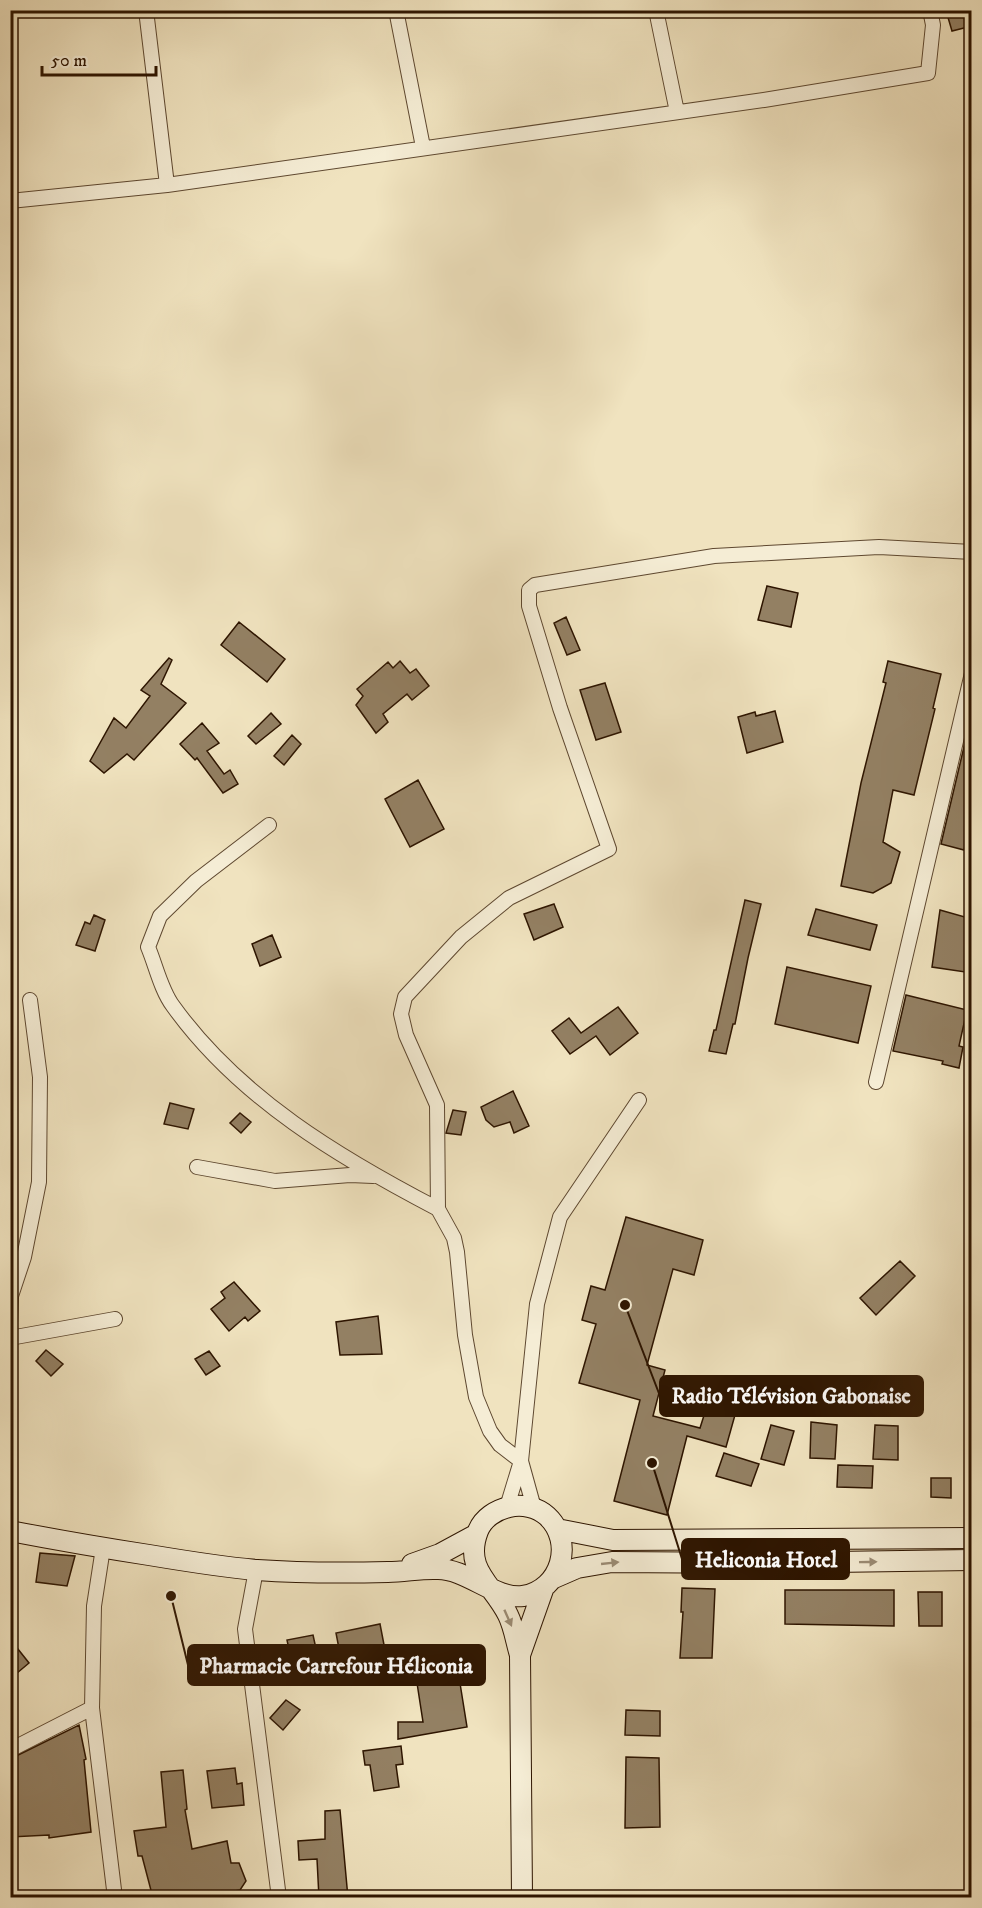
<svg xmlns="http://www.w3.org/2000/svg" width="982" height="1908" font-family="'IM FELL DW Pica',serif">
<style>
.building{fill:#938063;stroke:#2e1500;stroke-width:1.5}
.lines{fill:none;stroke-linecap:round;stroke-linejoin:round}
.street-casing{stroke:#5e4830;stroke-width:16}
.secondary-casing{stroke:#2e1500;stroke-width:22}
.street{stroke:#f5edd5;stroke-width:14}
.secondary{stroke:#f5edd5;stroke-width:20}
.oneway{fill:#9b8c75}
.leader{fill:none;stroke:#2e1500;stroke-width:2}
.callout-dot{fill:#2e1500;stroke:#f5edd5;stroke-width:2}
.callout{fill:#2e1500;stroke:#2e1500;stroke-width:2}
.callout-label{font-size:22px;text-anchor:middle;font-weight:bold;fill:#fff}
</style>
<rect width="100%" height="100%" fill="#f0e3bf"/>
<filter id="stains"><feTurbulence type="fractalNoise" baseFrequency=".00333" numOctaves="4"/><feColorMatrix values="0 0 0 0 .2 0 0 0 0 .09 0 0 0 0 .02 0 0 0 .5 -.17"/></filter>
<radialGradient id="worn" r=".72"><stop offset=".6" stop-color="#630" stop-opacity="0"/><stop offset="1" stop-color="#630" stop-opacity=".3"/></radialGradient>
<path class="building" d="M959,10H972V26L952,31L947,14Z
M767,586L798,593L791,627L758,620Z
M566,617L580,650L567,655L554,623Z
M239,622L285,659L267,682L221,645Z
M169,658L172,660L161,684L186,703L134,760L127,754L104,773L90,761L114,718L126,728L150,696L141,690Z
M400,661L410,673L416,669L429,686L412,700L407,694L383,714L388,722L376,733L356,705L363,696L357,689L388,662L393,668Z
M888,661L941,674L933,708L935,709L914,795L893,790L883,842L900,852L891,883L873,893L841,886L861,783L886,683L883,682Z
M605,683L621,732L596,740L580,690Z
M775,711L783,742L747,753L738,717L755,712L756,716Z
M271,713L281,724L256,744L248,736Z
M202,723L219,743L207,751L224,774L230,770L238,784L223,793L197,758L195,760L180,744Z
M968,730L972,731V821L964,850L941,844Z
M292,735L301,744L284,765L274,756Z
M418,780L444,829L410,847L385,799Z
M745,900L761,904L748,958L735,1024H733L726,1054L709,1051L714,1030H716Z
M554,904L563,927L534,940L524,914Z
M816,909L877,925L870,950L808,935Z
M940,910L972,919V973L932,967Z
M94,915L105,920L95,951L76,945L85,922L90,924Z
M272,935L281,957L260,966L252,944Z
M787,967L871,986L858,1043L775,1024Z
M906,995L967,1010L959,1046L963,1047L959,1068L942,1064L943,1061L893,1051Z
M618,1007L638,1033L610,1055L596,1036L570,1054L552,1031L569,1018L581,1033Z
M513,1091L529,1126L514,1133L510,1122L494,1127L486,1120L481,1107Z
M170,1103L194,1109L188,1129L164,1124Z
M453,1110L466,1112L461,1135L446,1133Z
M240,1113L251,1122L241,1133L230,1123Z
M626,1217L703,1240L694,1275L673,1269L647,1365L665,1370L653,1416L700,1428L707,1406L735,1415L726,1447L687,1436L667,1515L614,1501L640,1400L579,1383L596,1324L582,1320L591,1286L605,1290Z
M900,1261L915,1276L876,1315L860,1298Z
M234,1282L260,1311L248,1321L245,1317L229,1331L211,1309L225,1298L221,1292Z
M378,1316L382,1354L340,1355L336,1322Z
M46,1350L63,1364L51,1376L36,1361Z
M209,1351L220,1366L206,1375L195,1359Z
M811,1422L837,1425L835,1459L810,1458Z
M771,1425L794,1431L784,1465L761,1459Z
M875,1425L898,1426V1460L873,1459Z
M724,1453L759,1464L751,1486L716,1476Z
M838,1465L873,1466L872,1488L837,1487Z
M931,1478H951V1498L931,1497Z
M40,1553L75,1556L67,1586L36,1582Z
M682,1588L715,1589L712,1658H680L683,1612H681Z
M785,1590H894V1626L785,1624Z
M918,1592H942V1626H919Z
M380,1624L385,1650L375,1652L376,1661L354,1665L352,1662L342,1664L336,1633Z
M313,1635L322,1676L296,1682L287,1640Z
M10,1639L29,1663L10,1679Z
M459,1677L467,1727L398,1739V1722H423L417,1683Z
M286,1700L300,1710L283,1730L270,1718Z
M626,1710L660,1711V1736L625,1735Z
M79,1725L86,1759L84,1760L91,1832L49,1838V1835L10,1837V1759Z
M401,1746L403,1764L396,1765L399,1787L374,1791L370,1765H365L363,1751Z
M626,1757L659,1758L660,1827L625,1828Z
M235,1768L237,1784L242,1783L244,1805L212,1808L207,1771Z
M183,1770L187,1809L185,1810L192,1849L227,1841L231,1863H239L246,1881L240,1890L195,1898H153L142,1856H138L134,1831L166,1827L161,1772Z
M340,1810L348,1898H319L317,1859L299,1860L298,1841L325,1839V1811Z"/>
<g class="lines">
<g class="street-casing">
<path id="street" d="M146,10L167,185
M396,10L423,147
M656,10L677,112
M10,201L167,185L764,100L928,73L933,25L930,10
M269,825L196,881L160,916L148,947C156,966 161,990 173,1006C239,1098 340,1158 438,1209
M876,1082L972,673
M197,1167L275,1181L350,1175L373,1176
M10,1323L11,1296L24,1257L39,1182L40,1077L30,1000
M10,1338L115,1319
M507,1507L521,1461L537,1304L560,1217L639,1100
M534,1508L521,1461L500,1445L490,1431L476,1397L465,1335L457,1252L454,1238L438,1209L437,1105L406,1035L401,1014L405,997L461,937L509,898L609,849L560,708L529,606V590L535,585L714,556L879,547L972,552
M103,1548L94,1606L92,1708L115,1898
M256,1570L245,1629L279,1898
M10,1750L92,1708"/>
</g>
<g class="secondary-casing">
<path id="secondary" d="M557,1529L613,1540L972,1538
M10,1531C57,1540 103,1548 149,1555C185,1561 221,1567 257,1570C300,1573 345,1573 388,1572C405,1572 421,1568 438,1569C467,1569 496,1600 523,1596C561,1590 575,1542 547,1516C537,1507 522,1504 509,1507C496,1510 483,1518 478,1531C463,1570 493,1584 508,1615C514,1627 516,1642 520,1655L522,1898
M412,1564L440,1554L477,1534
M554,1578L577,1568L612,1562L758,1563L972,1560
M520,1655L544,1587"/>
</g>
<use href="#street" class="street"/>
<use href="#secondary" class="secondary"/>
</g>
<defs><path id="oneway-solid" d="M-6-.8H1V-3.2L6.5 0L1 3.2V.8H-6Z" transform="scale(1.5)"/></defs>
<g class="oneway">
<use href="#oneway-solid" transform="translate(868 1562) rotate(-1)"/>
<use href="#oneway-solid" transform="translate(610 1563) rotate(-6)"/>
<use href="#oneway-solid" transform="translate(508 1618) rotate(66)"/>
</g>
<path class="leader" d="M625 1305L660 1396M652 1463L682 1559M171 1596L188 1665"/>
<g class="callout-dot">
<circle cx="625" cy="1305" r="6"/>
<circle cx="652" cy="1463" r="6"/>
<circle cx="171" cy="1596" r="6"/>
</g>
<g class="callout">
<rect x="660" y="1376" width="263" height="40" rx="6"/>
<rect x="682" y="1539" width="167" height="40" rx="6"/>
<rect x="188" y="1645" width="297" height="40" rx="6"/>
</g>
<g class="callout-label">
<text x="791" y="1403">Radio Télévision Gabonaise</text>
<text x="766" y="1567">Heliconia Hotel</text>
<text x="336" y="1673">Pharmacie Carrefour Héliconia</text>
</g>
<rect width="982" height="1908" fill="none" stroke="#f0e3bf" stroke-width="36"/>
<rect x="12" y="12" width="958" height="1884" fill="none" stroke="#2e1500" stroke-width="3"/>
<rect x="18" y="18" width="946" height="1872" fill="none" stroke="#2e1500" stroke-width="1.5"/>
<path d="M42 66v9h114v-9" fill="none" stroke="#2e1500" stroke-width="3"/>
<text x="51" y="66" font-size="18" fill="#2e1500" stroke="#f5edd5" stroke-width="4.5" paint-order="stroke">50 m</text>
<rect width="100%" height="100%" filter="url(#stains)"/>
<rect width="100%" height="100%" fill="url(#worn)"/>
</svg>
